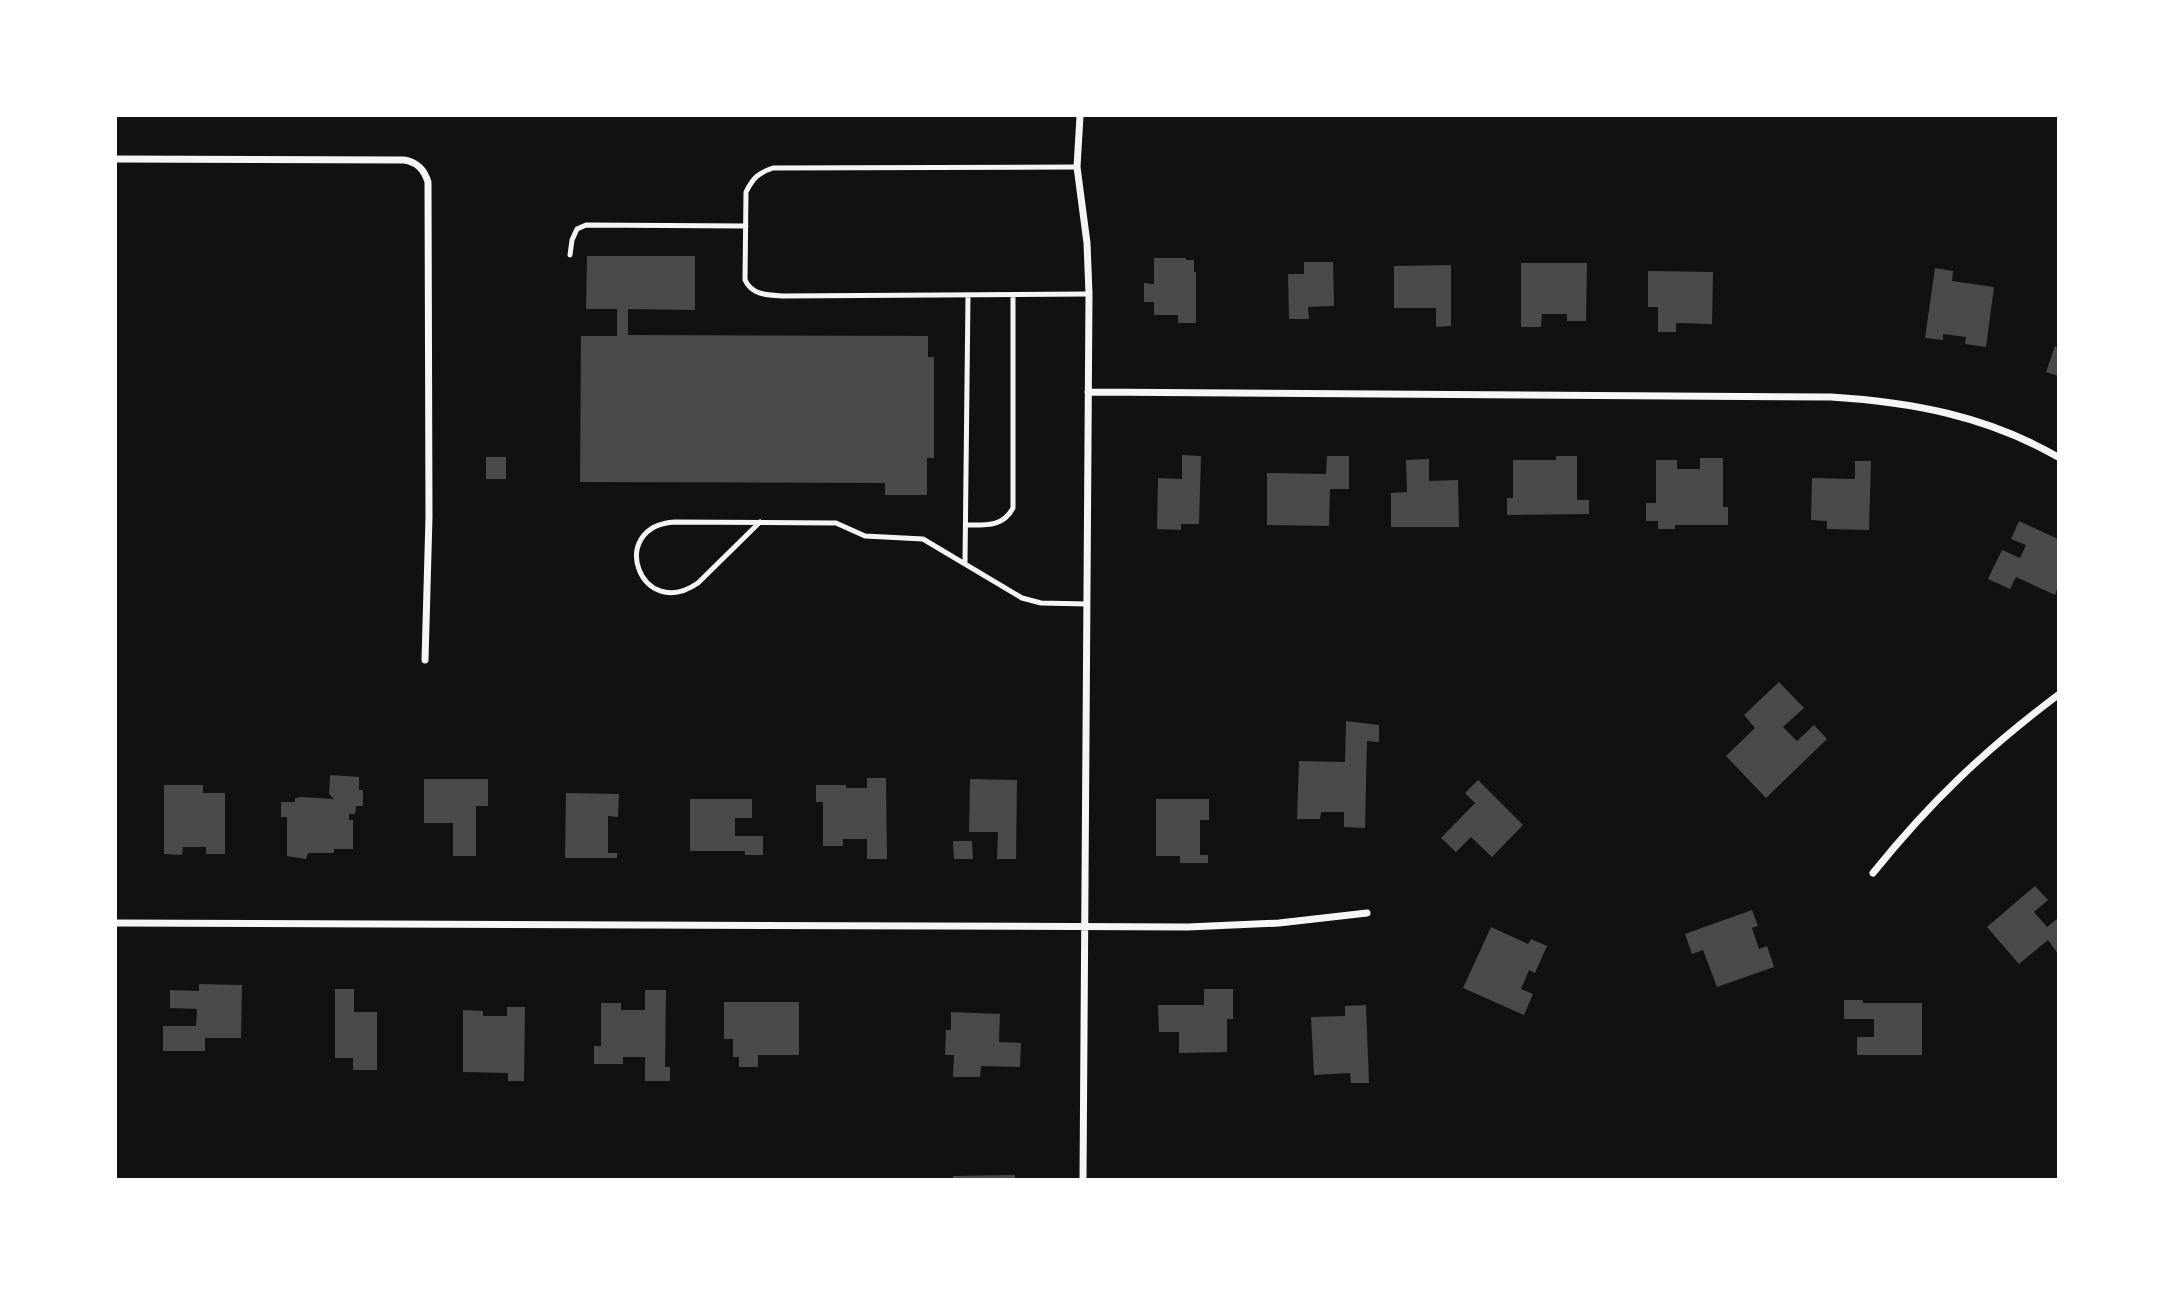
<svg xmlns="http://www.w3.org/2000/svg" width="2174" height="1295" font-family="Signika,sans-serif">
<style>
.building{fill:#4a4a4a}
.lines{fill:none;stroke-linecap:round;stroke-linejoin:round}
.service{stroke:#f5f5f5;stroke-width:5}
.minor{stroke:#f5f5f5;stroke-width:7}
</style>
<rect width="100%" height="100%" fill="#111"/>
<path class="building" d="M587,256H695V310L628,309V335L928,336V357H934V458H927V495H885V483L580,482L581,336H617V309H586Z
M1154,258H1186V260H1194V272H1196V323H1178V315H1154V302H1144V283L1154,284Z
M1304,262H1333L1334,306L1308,307L1309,319H1289L1288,274H1304Z
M1521,263H1587L1586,321H1567V314H1542L1541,327H1521Z
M1451,265V326L1436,327V308H1394V266Z
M1935,268L1953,271L1952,281L1994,287L1986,347L1965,344L1966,337L1943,334V340L1925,338Z
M1648,271L1713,272L1712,324L1676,323V332H1658V307H1648Z
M2055,346L2058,348V376L2046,372Z
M1182,455L1201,456L1199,524H1181V530L1157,529L1158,478L1182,479Z
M1327,456H1349V489H1330L1329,526L1267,525V473L1326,474Z
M1556,456H1577V500H1589V514L1507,515V498H1513V460H1556Z
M486,457H506V479H486Z
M1700,458H1723V507H1728V525H1675V529H1658V521H1646V503H1656V460H1677V469H1700Z
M1429,459V481L1458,480L1459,527H1391V493L1407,492L1406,460Z
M1855,461H1871L1869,530L1827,529V521L1811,520L1812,478L1855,479Z
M2019,521L2058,539V586L2055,595L2016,577L2010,589L1988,579L2002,550L2020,558L2026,545L2011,539Z
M1779,682L1804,708L1783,727L1797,741L1814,725L1827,739L1766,798L1726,756L1755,728L1744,715Z
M1346,721L1379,725V742L1367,741L1365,828L1344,827V812H1321L1320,819H1297L1299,761L1345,762Z
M330,775L359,777V790H363V806H356L355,814H349V820H353V849H334V853H308L306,859L287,856V817H281V802H295V798L301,797L334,799L329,794Z
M867,778H886L887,859H867V839H843V846H823V802H816V785H846V788H867Z
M424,779H488V806H476V856H453V823H424Z
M970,779L1017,780L1016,859H997L998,832H969Z
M1478,780L1523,825L1492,857L1471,837L1456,852L1441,838L1475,803L1465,793Z
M164,785H203V793H225V854H206V847H183L182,855L164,854Z
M566,793L619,794L618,817L608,816V853H617V858H565Z
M690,799H752V818H735V836H763V855H745V851H690Z
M1156,799H1209V820H1200V855H1208V863H1180V856H1156Z
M953,841H972L973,859H954Z
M2035,886L2048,900L2034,912L2047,927L2058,918V954L2048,940L2019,964L1987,927Z
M1752,910L1758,926L1752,928L1759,949L1767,946L1774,967L1717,987L1703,950L1692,954L1685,934Z
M1491,927L1528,944L1531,939L1547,946L1535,973L1529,970L1521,989L1533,994L1524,1015L1463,988Z
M199,984L242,985L241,1038H205V1051H163V1026H196L197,1009L170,1008V990L199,991Z
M335,989H354V1012H377V1070H353V1058H335Z
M1204,989H1233V1019H1227V1052L1179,1053V1032H1159L1158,1005H1204Z
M645,990H666L665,1067H670V1081H645V1057H623V1064H594V1046H601V1003H621V1010H645Z
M1844,1000H1863V1003H1922V1055H1857V1037H1874V1019H1844Z
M724,1002H799V1055H758V1067H739V1057H733V1039H724Z
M1366,1005L1369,1083H1351L1350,1073L1314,1075L1311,1017L1345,1016V1006Z
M507,1007H525L524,1081H508V1073L463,1072V1010L483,1011V1016H507Z
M951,1012L1000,1014L999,1042L1021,1043L1020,1067L981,1066L980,1077H953L954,1055H945L946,1030H951Z
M1015,1175V1180H953V1176Z"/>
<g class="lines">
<path class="service" d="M1077,167L773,168C758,173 753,178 746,192L745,280C752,295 767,295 782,296L1089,294
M570,255L572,240L577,229L586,225L746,226
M760,522L698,583C640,623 606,526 675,522L836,523L865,536L923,539L1022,598L1041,603L1087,604
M966,525C986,525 1003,527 1013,508V295
M965,563L968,295"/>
<path class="minor" d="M1080,116L1077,167L1087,243L1089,294L1083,1180
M116,159L404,160C417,162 424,169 428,182L429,517L425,660
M1088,392L1831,397C1912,402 1987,416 2058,457
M1873,873C1931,801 1985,750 2058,695
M116,923L1188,927L1279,923L1367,913"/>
</g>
<rect width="2174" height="1295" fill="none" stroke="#ffffff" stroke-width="234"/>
</svg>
